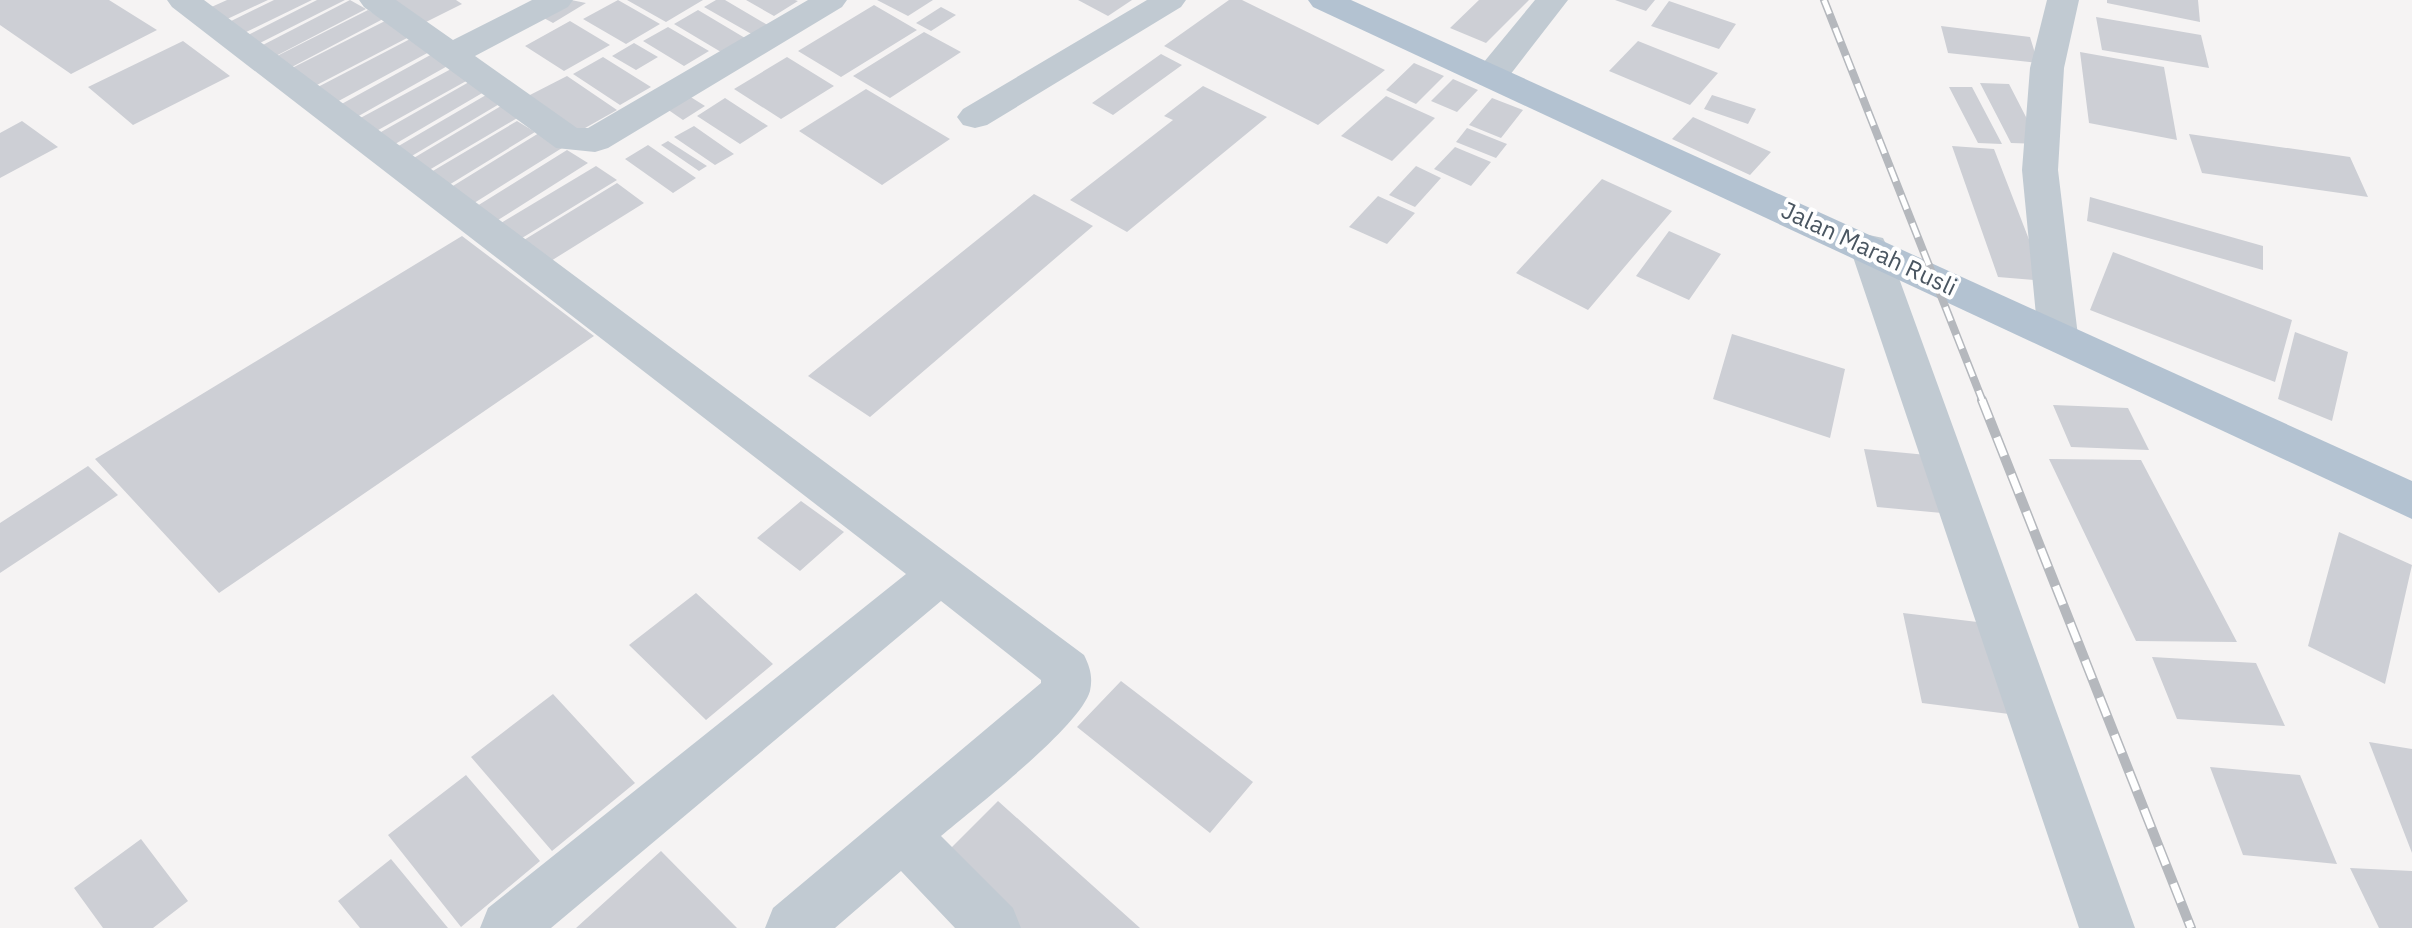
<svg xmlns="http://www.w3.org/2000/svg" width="2412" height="928" font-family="'IBM Plex Sans',sans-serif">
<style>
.building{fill:#cdcfd5}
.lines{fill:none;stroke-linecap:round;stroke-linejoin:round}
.minor{fill:#c1cad2;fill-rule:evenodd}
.major{fill:#b3c2d1;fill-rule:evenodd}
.rail-far1-casing{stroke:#b5b8bd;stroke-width:8}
.rail-casing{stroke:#b5b8bd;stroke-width:10}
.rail-far1{stroke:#fff;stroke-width:5;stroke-dasharray:15;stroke-linecap:butt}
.rail{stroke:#fff;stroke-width:7;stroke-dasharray:20;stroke-linecap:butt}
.labels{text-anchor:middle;stroke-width:8;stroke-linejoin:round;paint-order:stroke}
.street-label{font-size:24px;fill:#4a5661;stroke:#fff}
</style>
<rect width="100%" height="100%" fill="#f5f3f3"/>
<path class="building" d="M0,0H109L157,30L71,74L0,25Z
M227,0H268L223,21L207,9Z
M274,0H312L240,35L225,24Z
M317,0H345L254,46L242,38Z
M350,0L366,9L272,58L257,48Z
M389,0H456L462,4L422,24Z
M571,0L586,3L553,23L542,17Z
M618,0L660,24L626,44L583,19Z
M627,0H703L666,22Z
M716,0H725L771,27L755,36L704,7Z
M746,0H795L798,1L774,16Z
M877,0H933L908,16Z
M1078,0H1132L1108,16Z
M1229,0H1242L1385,70L1318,125L1164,46Z
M1479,0H1529L1486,43L1450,28Z
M1615,0H1655L1646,11Z
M2107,0H2198L2200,22L2107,3Z
M1669,1L1736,24L1719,49L1651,26Z
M874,5L917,30L841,77L798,51Z
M941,7L956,15L931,31L916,23Z
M368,10L383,19L288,69L273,58Z
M698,10L745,38L721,52L674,24Z
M2096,17L2201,35L2209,68L2102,50Z
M385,21L409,37L313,87L290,69Z
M570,21L610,45L564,71L525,46Z
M1941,26L2030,37L2038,63L1948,53Z
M668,27L709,51L684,66L643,41Z
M924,32L961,52L890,98L853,76Z
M412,38L431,51L333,104L314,89Z
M183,41L230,76L133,125L88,87Z
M1638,41L1718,73L1690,105L1609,71Z
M634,43L658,57L636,70L612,56Z
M2080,52L2164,67L2177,140L2089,123Z
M434,53L451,64L355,118L338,106Z
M1161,54L1182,65L1113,115L1092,103Z
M603,57L651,87L620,105L573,74Z
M787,57L834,86L781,119L734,89Z
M1414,63L1444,76L1416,104L1386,90Z
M451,69L468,80L371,134L353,122Z
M567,76L617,110L578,132L528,96Z
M1453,79L1478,90L1457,112L1431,101Z
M469,82L484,92L390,147L374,136Z
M1980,83L2009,84L2040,144L2011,143Z
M1203,86L1267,117L1127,232L1070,200L1173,120L1164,116Z
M1949,87H1972L2002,144L1978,143Z
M866,89L950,139L882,185L799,131Z
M486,95L501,103L405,160L390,151Z
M1712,95L1756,109L1748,124L1704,109Z
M689,96L705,106L683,120L667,109Z
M1386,96L1435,118L1392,161L1341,136Z
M725,98L768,126L740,144L697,116Z
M1492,98L1523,110L1501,138L1469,125Z
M501,106L519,117L424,173L407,162Z
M1693,117L1771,152L1750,175L1672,139Z
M22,121L58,147L0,178V133Z
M517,121L535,132L444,188L426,175Z
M694,126L734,154L715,165L674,137Z
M1467,128L1507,144L1496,158L1456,142Z
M539,133L562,148L471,205L448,189Z
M2189,134L2350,157L2368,197L2202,173Z
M668,141L707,166L699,171L661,145Z
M648,145L696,178L673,193L625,159Z
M1952,146L1994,149L2045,281L1998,277Z
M1455,147L1491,162L1471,186L1434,169Z
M567,150L588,163L498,220L477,206Z
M596,166L617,180L522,238L501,223Z
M1416,166L1441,178L1415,207L1389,195Z
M1602,179L1672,211L1588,310L1516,273Z
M617,183L644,203L546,264L519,243Z
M1034,194L1093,226L870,417L808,376Z
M1378,196L1415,213L1387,244L1349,227Z
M2090,197L2263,246V270L2087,221Z
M1669,231L1721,254L1689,300L1636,276Z
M462,236L594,336L219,593L95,459Z
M2113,252L2292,320L2275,382L2090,310Z
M2295,332L2348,352L2332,421L2278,399Z
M1732,334L1845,369L1830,438L1713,399Z
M2053,405L2128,408L2149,450L2071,447Z
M1864,449L1927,455L1942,513L1877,507Z
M2049,459L2141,460L2237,642L2136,641Z
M88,466L118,495L0,573V523Z
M801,501L844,532L800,571L757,538Z
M2339,532L2412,565L2385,684L2308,646Z
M696,593L773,664L706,720L629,645Z
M1903,613L1994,624L2017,715L1922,703Z
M2152,657L2256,663L2285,726L2177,719Z
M1121,681L1253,782L1210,833L1077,727Z
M553,694L635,783L552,851L471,757Z
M2369,742L2412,749V853Z
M2210,767L2300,775L2337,864L2243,855Z
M466,775L540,861L461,927L388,835Z
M998,801L1140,928H1011L939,860Z
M141,839L188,901L153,928H103L74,888Z
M661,851L737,928H576Z
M391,859L448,928H360L338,901Z
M2350,868L2412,871V928H2379Z"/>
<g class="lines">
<path class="minor" d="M167,0H204L1084,655C1090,667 1093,677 1090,691C1079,728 975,807 941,836L1013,908L1021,928H955L901,871L835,928H765L773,908L1041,683V680L941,601L551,928H480L488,908L906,574L172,7Z
M359,0H396L453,40L532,0H573L568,7L475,56L577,128H588L808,0H847L842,7L608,148L595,152L556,148L364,7Z
M1147,0H1186L1181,7L987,125L975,128L963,125L957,117L963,109Z
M1535,0H1568L1503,84L1491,87L1479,84L1474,76L1479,68Z
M2047,0H2079L2064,68L2058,170L2078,336L2072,347L2058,351L2044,347L2038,336L2022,170L2030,68Z
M1869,235L1883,238L1888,248L2135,928H2079L1850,248L1855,238Z"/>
<path class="major" d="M1308,0H1351L2412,481V519L1313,7Z"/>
<g class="rail-far1-casing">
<path id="rail-far1" d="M1824,0L1983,402"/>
</g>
<g class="rail-casing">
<path id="rail" d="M1982,400L2191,928"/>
</g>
<use href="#rail-far1" class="rail-far1"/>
<use href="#rail" class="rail"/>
</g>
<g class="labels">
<g class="street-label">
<text transform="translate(1869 249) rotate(25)" y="8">Jalan Marah Rusli</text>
</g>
</g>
</svg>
